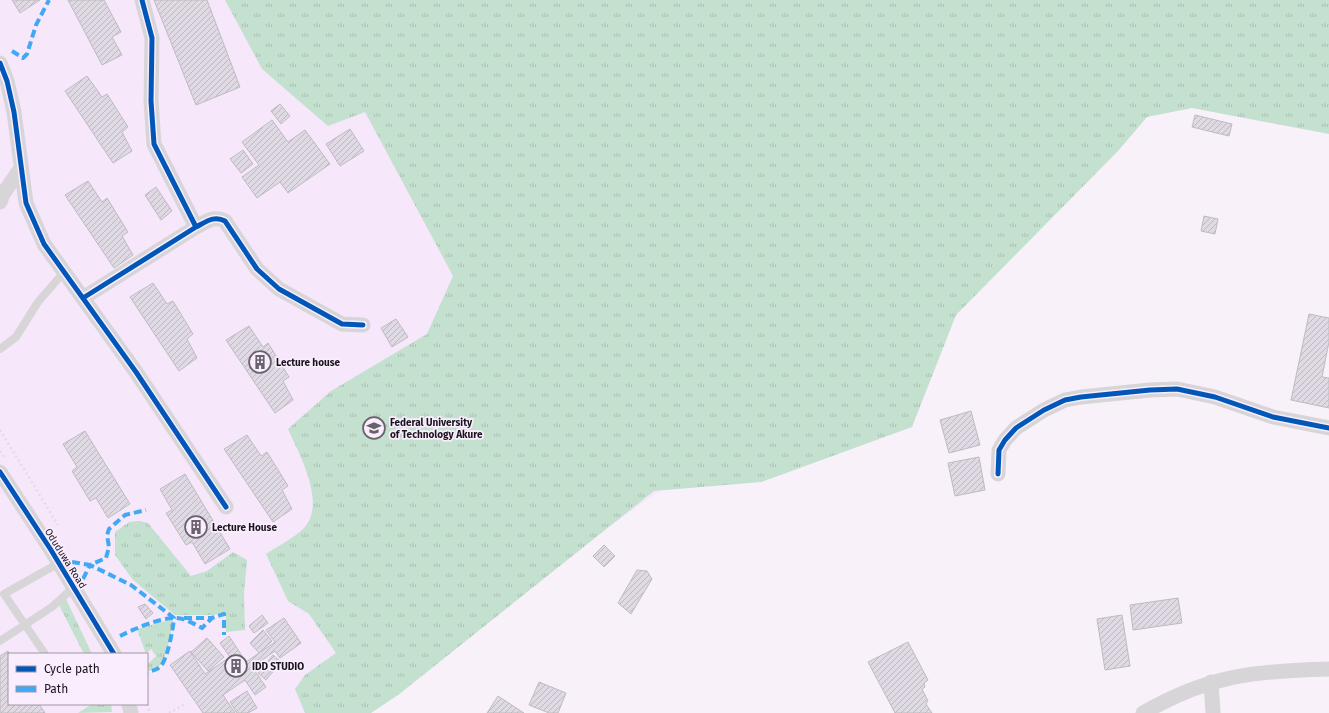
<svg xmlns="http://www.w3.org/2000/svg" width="1329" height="713" font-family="'Fira Sans',sans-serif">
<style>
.built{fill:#f6e7fb;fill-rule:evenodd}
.grass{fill:url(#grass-tufts)}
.building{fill:url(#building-hatch);stroke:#bfbbc2}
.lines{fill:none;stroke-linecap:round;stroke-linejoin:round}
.path{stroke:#e0dee1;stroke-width:2.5;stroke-dasharray:2 3;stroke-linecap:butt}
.service{stroke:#d7d5d7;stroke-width:8}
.minor{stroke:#d7d5d7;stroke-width:15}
.quiet{stroke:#3fa9f5;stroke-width:4;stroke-dasharray:8 4;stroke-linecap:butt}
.cycleway-casing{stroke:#faedfe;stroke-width:8}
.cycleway{stroke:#0057b8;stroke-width:5}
.labels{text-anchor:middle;stroke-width:3.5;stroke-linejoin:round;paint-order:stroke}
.poi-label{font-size:10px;font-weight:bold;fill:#1a151c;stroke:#faedfe;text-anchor:start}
.street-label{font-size:10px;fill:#1a151c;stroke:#faedfe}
</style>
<defs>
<pattern id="grass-tufts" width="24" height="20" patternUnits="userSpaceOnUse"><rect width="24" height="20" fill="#c4e0cf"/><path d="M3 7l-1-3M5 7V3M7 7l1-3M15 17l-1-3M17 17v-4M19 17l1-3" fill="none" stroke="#a8bfb1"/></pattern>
<pattern id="building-hatch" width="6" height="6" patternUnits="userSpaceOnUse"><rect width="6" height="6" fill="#ded9e2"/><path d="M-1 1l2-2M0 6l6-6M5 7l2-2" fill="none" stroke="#beb9c1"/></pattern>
</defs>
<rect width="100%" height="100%" fill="#f8f1fa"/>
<path class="built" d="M0,0H1317L1144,116L1068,202L394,679L344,713H0ZM9,654H147V704H9Z"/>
<path class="grass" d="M225,0H1329V134L1192,108L1147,117L1118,151L956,315L912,427L761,482L654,491L398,695L371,713H305L295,689L305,675L336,653L309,614L288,601L266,554C278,546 294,538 304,528C327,503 299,454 288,429L331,391L427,334L453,276L365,112L328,126L262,69Z
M139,521L148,523L191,576L207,571L233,552L247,560L244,593L245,630L226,632V613L213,615H175L133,580L115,555V532L129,522Z
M66,599L92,654H84L59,605Z
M173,619C172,630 167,655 161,664C157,669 152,670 147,671V665L156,656L151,649L146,654L137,629Z
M92,704H111L112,712L78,713Z"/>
<path class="building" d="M12,0H40L20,13Z
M68,0H104L121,32L112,37L122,55L102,65Z
M154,0H207L240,87L196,105Z
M87,76L102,97L107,94L128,127L122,132L132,151L113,163L65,91Z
M280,104L290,116L281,124L271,111Z
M1195,115L1232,124L1229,136L1192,127Z
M272,120L288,142L305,130L330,164L288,193L280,182L257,198L242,177L259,165L242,142Z
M350,129L364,151L340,166L326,144Z
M243,150L253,164L241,173L230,159Z
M88,181L102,202L107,198L128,232L122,236L133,255L114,268L65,195Z
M156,187L172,211L161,220L145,195Z
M1204,216L1218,219L1215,234L1201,231Z
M153,283L167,304L173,301L193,334L187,339L197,358L179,371L130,297Z
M1309,314L1329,318V342L1322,377L1329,378V408L1291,400Z
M396,319L408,337L392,347L381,328Z
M249,326L263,347L268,343L289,377L283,381L293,400L275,413L226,340Z
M971,411L980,445L949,453L940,420Z
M85,431L130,504L108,518L96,498L90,501L72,471L77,467L63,444Z
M247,435L261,456L267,452L288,486L282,490L292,509L273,522L224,449Z
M979,457L985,490L955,496L948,463Z
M185,474L230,549L205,564L192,542L186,545L166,513L172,510L160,489Z
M604,545L615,556L604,567L593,556Z
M637,570L647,571L652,579L631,614L618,603Z
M1178,598L1182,623L1133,630L1130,605Z
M145,604L153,613L146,619L138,607Z
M262,615L268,623L254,633L249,626Z
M1122,615L1130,666L1105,670L1097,619Z
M284,618L301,643L280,658L275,651L252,667L266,687L255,695L245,680L223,695L235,713H203L170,665L190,651L205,674L230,657L220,643L229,636L246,662L275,642L266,630Z
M263,630L272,641L259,653L250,643Z
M207,638L224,657L208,671L191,652Z
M908,642L928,680L924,683L925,687L922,689L928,701L926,704L932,713H895L868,662Z
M8,651L9,654V704H39L45,713H1L0,711V656Z
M273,655L281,662L266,680L258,673Z
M539,682L566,693L558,713H549L529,705Z
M247,691L257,708L248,713H237L230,702Z
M498,696L524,713H487Z"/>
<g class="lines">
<path class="path" d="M0,430L58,525
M0,451L4,457
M147,704L150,713
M169,713L185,704"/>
<path class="service" d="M0,349L16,337L38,302L64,272
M0,641L52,607L74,587
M45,654L4,594L59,563"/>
<path class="minor" d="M142,0L152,38L151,101L154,144L196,227
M0,63L7,81L14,112L26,203L44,244L136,372L226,507
M0,202L3,194L21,168
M83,298L196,227C206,222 214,215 225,221L257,269L279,289L342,324L363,325
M0,472L51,550L114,654
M998,474L999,450L1005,440L1016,428L1044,410L1065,400L1081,397L1150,390L1177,389L1215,397L1273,417L1329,428
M1211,682L1213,713
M129,704L131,713
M1143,713C1209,675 1254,671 1329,669"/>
<path class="quiet" d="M12,51L23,58L27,54L36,25L49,0
M72,562L90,565L106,558L109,547L107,535L109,529L125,515L146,510
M83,579L90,565L131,585L174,618C173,629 168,657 161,666C157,670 152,671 147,672
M184,618H212
M120,636C134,629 157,619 173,618C183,617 194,624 202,628L212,618L224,614V635"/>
<g class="cycleway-casing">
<path id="cycleway" d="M142,0L152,38L151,101L154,144L196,227
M0,63L7,81L14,112L26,203L44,244L136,372L226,507
M83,298L196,227C206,222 214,215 225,221L257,269L279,289L342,324L363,325
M0,472L51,550L114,654
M998,474L999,450L1005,440L1016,428L1044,410L1065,400L1081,397L1150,390L1177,389L1215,397L1273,417L1329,428"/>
</g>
<use href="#cycleway" class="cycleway"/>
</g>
<defs>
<g id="building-ring" transform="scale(1.15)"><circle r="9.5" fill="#faedfe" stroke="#68626a" stroke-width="1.5"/><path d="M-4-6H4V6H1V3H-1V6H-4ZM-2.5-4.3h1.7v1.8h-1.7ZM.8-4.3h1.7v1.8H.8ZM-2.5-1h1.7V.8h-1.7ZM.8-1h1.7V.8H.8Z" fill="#68626a"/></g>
<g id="university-ring" transform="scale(1.15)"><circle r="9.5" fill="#faedfe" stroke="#68626a" stroke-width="1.5"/><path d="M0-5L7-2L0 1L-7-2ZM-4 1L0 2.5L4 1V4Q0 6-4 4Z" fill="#68626a"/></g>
</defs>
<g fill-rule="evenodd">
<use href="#building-ring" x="260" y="362"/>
<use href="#university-ring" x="374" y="428"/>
<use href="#building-ring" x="196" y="527"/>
<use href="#building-ring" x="236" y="666"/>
</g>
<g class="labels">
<g class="poi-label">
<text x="276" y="366">Lecture house</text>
<text x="390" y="426">Federal University<tspan x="390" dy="12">of Technology Akure</tspan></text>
<text x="212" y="531">Lecture House</text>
<text x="252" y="670">IDD STUDIO</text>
</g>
<g class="street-label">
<text transform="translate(66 558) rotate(58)" y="4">Oduduwa Road</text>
</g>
</g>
<rect x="8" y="653" width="140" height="52" fill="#faedfe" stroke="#a097a4"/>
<rect x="16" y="666" width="20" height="6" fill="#0057b8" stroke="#a097a4"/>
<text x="44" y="673" font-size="12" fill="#1a151c">Cycle path</text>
<rect x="16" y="686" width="20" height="6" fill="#3fa9f5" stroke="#a097a4"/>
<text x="44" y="693" font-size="12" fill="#1a151c">Path</text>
</svg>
